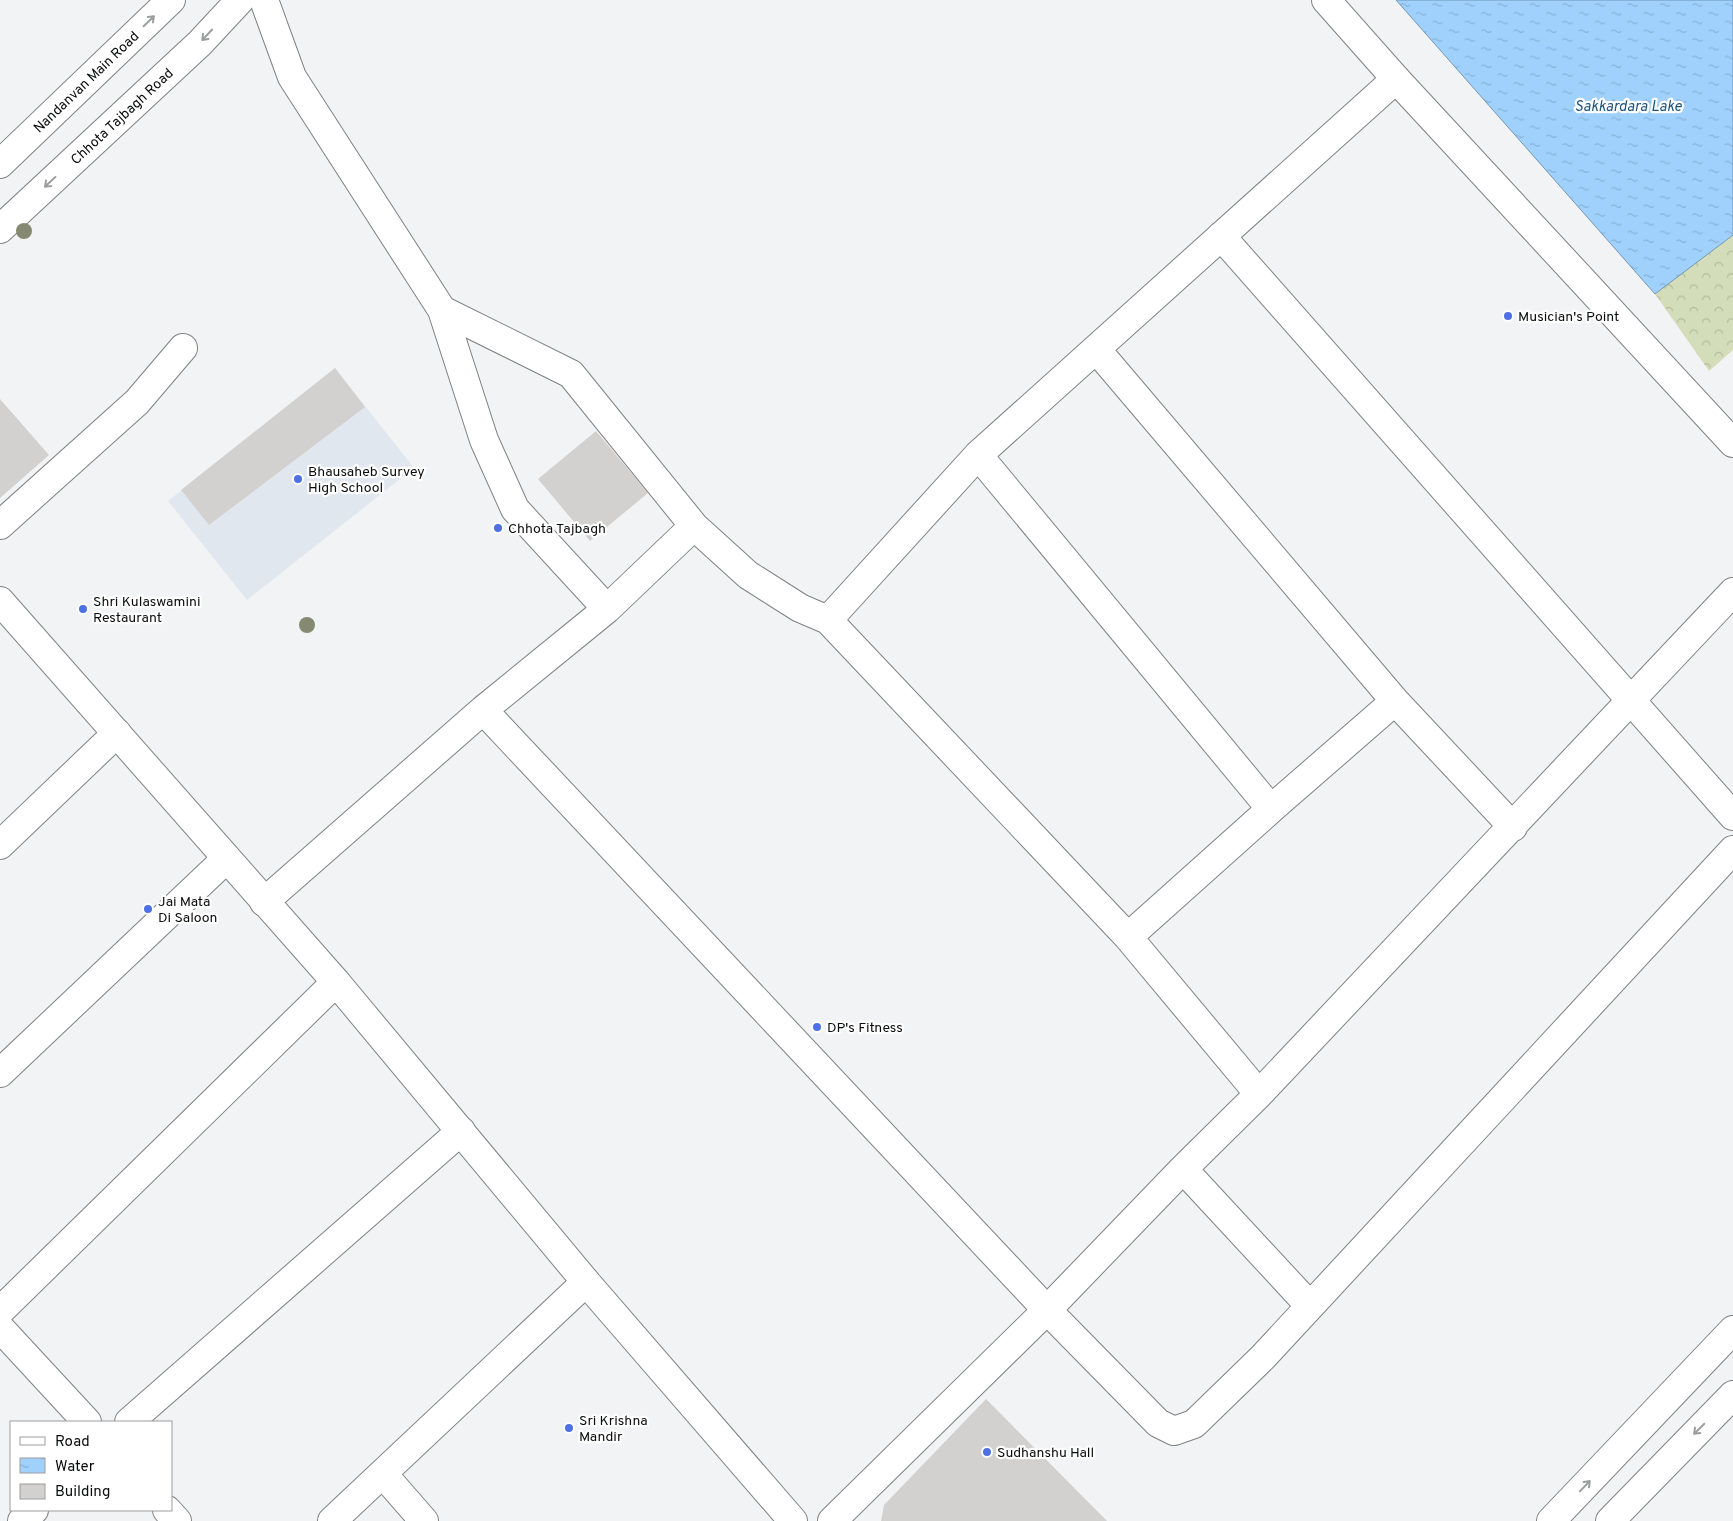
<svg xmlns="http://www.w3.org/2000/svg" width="1733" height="1521" font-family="Overpass,sans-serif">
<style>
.built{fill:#e1e7ee}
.forest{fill:url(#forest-crowns)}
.water{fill:url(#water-ripples);stroke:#7396b4}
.building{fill:#d2d1d0}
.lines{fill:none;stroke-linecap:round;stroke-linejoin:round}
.minor-casing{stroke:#808182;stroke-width:30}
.tertiary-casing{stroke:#808182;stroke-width:30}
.secondary-casing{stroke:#808182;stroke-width:30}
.minor{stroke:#fff;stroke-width:28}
.tertiary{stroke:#fff;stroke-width:28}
.secondary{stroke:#fff;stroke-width:28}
.tree{fill:#858971}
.oneway{stroke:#9d9e9e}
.poi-dot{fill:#4d70e4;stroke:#fff;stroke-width:2}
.labels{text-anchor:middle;stroke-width:4.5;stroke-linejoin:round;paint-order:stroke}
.street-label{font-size:14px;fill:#0b0c0c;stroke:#fff}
.poi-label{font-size:14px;fill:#0b0c0c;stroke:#fff;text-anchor:start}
.water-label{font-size:15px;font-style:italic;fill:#1d527b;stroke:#fff}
</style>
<defs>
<pattern id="forest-crowns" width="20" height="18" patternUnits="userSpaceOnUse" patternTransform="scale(1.25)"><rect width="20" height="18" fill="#d3ddb9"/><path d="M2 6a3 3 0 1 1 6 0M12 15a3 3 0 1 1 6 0" fill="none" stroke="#b4bc9e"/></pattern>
<pattern id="water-ripples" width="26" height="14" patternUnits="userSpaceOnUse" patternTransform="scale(1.25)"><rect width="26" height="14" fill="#9fd1fc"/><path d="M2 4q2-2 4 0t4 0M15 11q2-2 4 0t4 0" fill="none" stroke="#88b2d7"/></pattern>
</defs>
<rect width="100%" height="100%" fill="#f2f3f4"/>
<path class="built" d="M335,368L414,468L247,600L168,501Z"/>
<path class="forest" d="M1733,235V350L1709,371L1655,294Z"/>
<path class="water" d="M1396,0H1733V235L1655,294Z"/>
<path class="building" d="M335,368L365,407L209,525L181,490Z
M0,399L49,455L0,498Z
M596,431L648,493L590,541L538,479Z
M986,1399L1107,1521H881L884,1505Z"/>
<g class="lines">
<g class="minor-casing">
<path id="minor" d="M264,0L292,77L442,310L571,374L694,526
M1221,236L1733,816
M442,310L484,440L515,509L607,609
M1096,349L1395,701
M978,455L1271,809L1128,937
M0,525L137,402L183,348
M483,710L607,609L694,526L748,575L800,608L828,620
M1271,809L1395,701L1513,827
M0,845L117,733
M264,902L483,710L1047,1310L1158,1423L1174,1431L1194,1424L1263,1357L1733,850
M0,1073L226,859
M1259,1094L1128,937L828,620L978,455L1396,79
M1183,1169L1310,1306
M0,1311L336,982
M0,1328L87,1422
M129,1422L461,1131
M383,1474L424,1521
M167,1510L177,1521
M22,1521L34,1510
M832,1521L1047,1310L1183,1169L1259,1094L1733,592"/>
</g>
<g class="tertiary-casing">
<path id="tertiary" d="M1326,0L1396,79L1733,443
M332,1521L586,1282"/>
</g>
<g class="secondary-casing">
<g id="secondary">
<path id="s1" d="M0,164L171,0"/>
<path id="s2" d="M0,229L200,43L240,0"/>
<path d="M0,601L336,982L586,1282L793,1521"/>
<path d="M1551,1521L1733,1330"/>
<path d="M1610,1521L1733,1395"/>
</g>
</g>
<use href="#minor" class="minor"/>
<use href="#tertiary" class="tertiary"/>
<use href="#secondary" class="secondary"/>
</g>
<g class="tree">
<circle cx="24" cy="231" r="8"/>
<circle cx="307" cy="625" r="8"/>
</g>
<defs><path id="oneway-shaft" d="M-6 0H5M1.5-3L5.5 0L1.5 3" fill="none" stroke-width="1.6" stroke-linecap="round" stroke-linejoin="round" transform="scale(1.25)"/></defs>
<g class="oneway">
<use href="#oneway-shaft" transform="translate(149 21) rotate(-44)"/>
<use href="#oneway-shaft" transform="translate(207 35) rotate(133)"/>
<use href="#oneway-shaft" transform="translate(50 182) rotate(137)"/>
<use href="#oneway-shaft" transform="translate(1699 1429) rotate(135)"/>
<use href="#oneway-shaft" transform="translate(1585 1486) rotate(-46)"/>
</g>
<g class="poi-dot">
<circle cx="1508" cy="316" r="5"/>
<circle cx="298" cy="479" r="5"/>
<circle cx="498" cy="528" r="5"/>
<circle cx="83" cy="609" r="5"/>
<circle cx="148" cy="909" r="5"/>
<circle cx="817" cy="1027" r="5"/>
<circle cx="569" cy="1428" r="5"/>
<circle cx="987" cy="1452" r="5"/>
</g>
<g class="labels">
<g class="street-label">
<text dy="5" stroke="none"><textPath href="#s1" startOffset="119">Nandanvan Main Road</textPath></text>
<text dy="5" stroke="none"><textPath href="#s2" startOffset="166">Chhota Tajbagh Road</textPath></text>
</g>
<g class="poi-label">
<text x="1518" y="321">Musician's Point</text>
<text x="308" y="476">Bhausaheb Survey<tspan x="308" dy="16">High School</tspan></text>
<text x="508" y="533">Chhota Tajbagh</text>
<text x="93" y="606">Shri Kulaswamini<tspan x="93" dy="16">Restaurant</tspan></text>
<text x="158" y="906">Jai Mata<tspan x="158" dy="16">Di Saloon</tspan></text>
<text x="827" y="1032">DP's Fitness</text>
<text x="579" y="1425">Sri Krishna<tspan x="579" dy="16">Mandir</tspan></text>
<text x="997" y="1457">Sudhanshu Hall</text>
</g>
<g class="water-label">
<text x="1628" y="111">Sakkardara Lake</text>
</g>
</g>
<rect x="10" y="1421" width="162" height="90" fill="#ffffff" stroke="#9d9e9e"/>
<rect x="20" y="1437" width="25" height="8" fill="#ffffff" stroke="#9d9e9e"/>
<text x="55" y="1446" font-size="15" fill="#0b0c0c">Road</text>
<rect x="20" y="1458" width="25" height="15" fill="url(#water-ripples)" stroke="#9d9e9e"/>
<text x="55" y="1471" font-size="15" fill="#0b0c0c">Water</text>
<rect x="20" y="1484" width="25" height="15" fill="#d2d1d0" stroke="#9d9e9e"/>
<text x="55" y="1496" font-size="15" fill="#0b0c0c">Building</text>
</svg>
